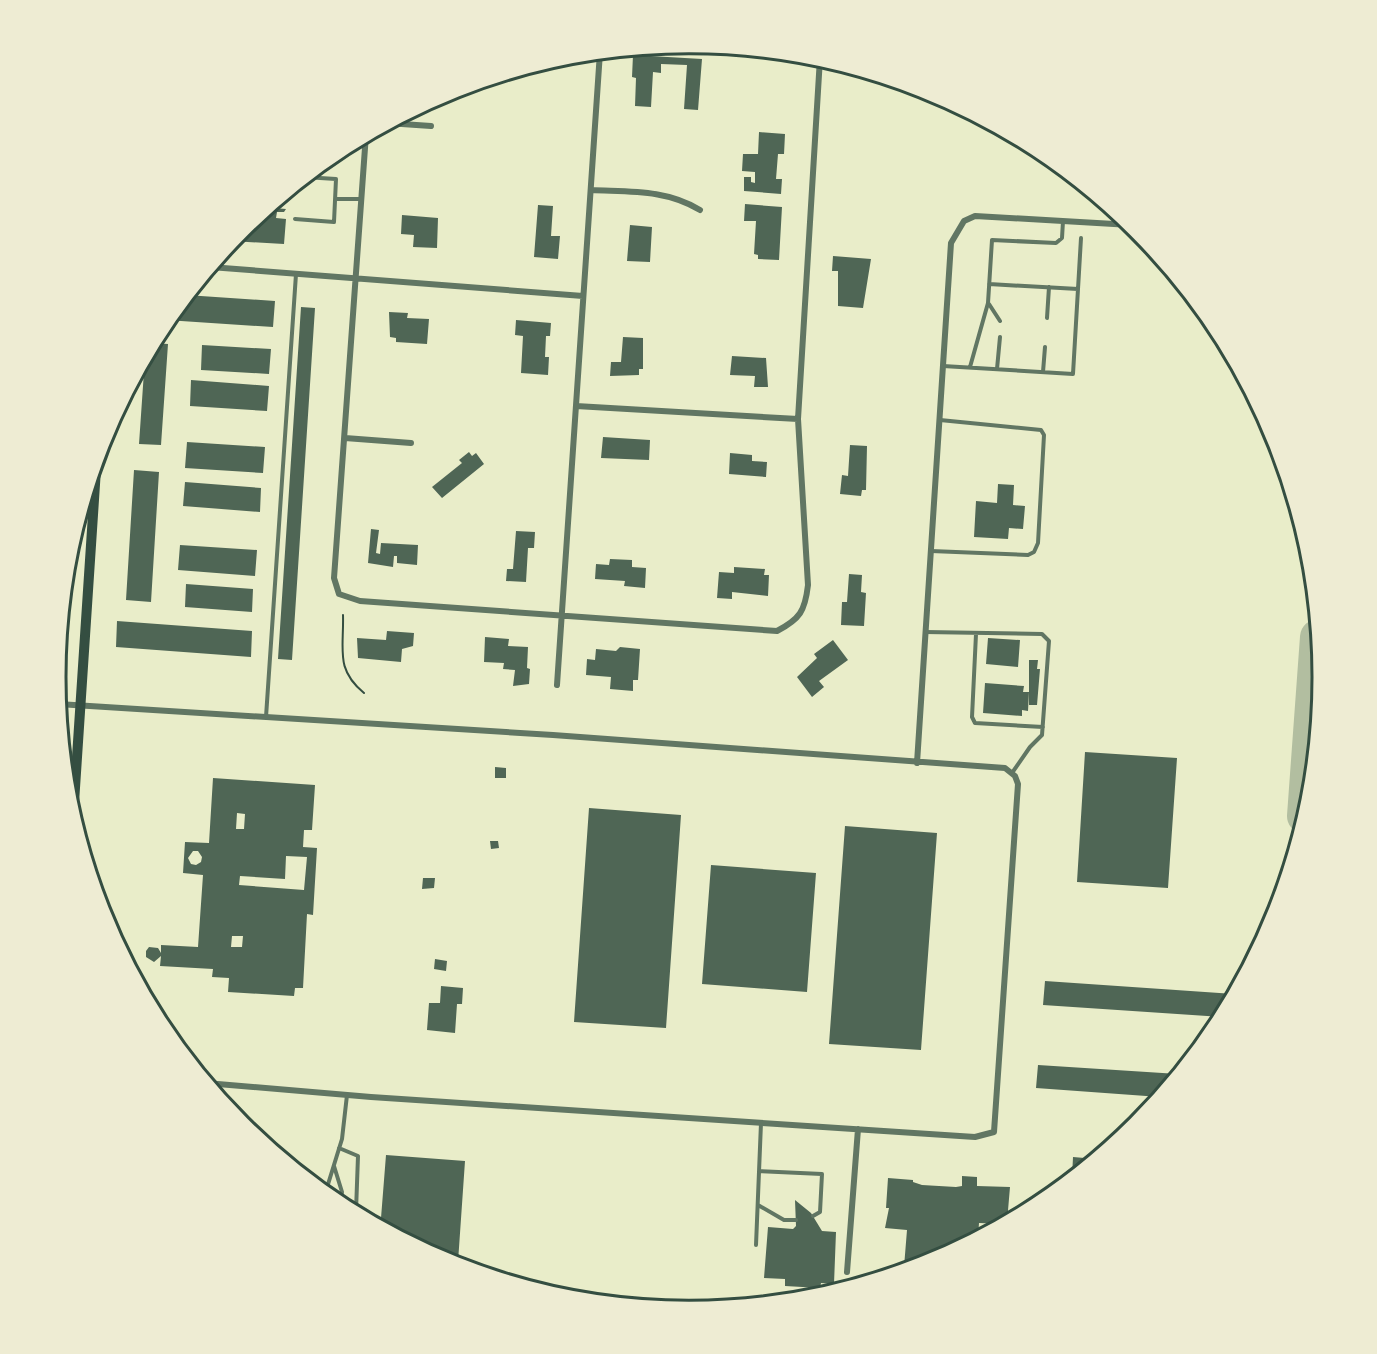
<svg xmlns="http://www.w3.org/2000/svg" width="1377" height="1354" font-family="'Golos Text',sans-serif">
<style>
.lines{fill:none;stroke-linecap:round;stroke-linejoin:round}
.taxiway{stroke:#b2bea0;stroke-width:36}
.building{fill:#4f6655;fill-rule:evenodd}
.path{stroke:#344e41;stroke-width:2}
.service{stroke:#617663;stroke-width:4}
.minor{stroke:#617663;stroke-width:6}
.secondary{stroke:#344e41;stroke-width:10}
.rim{fill:none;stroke:#344e41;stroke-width:3}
</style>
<rect width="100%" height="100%" fill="#e9edc9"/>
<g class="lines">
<path class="taxiway" d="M1305,816L1318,637"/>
</g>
<path class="building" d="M633,55L702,59L698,110L684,109L687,65L661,64V73L653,72L651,107L635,106L636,78L632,77Z
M759,132L785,134L784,154H778L776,179H782L781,194L744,191V177H751V182L755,183V172L742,171L743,154H758Z
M272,203H275L274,208L286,209L284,212H277L276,218L286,219L284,244L231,241L260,213L272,214V209L266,208Z
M745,204L782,207L779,260L758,259V255L754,254L756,221H744Z
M538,205L553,206L551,236H560L558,259L534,257Z
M402,215L438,218L437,248L413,247L414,235L401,234Z
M630,225L652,227L650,262L627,261Z
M833,256L871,259L863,308L838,306V271H832Z
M186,295L275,301L273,327L166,320Z
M301,307L315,308L292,660L278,659Z
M389,312L408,313L407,318L429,319L427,344L396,342V338L390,337Z
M516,320L551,323L550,336H546L545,357H549L548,375L521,373L523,336L515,335Z
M623,337L643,338V369H639V375L610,376L611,362H621Z
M152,343L168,344L161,445L139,444L145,357Z
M202,345L271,349L269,374L201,370Z
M732,356L766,358L768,387H754L755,376L730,375Z
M191,380L269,386L267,411L190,406Z
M603,437L650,440L649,460L601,458Z
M187,442L265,447L263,473L185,468Z
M850,445L867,446L866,490H862L861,496L840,494L842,475L848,476Z
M469,452L472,456L476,453L484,464L442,498L432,487L462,463L459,460Z
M730,453L752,455V461L767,462L766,477L729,474Z
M134,470L159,472L151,602L126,600Z
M185,482L261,488L260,512L183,506Z
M998,484L1014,485L1013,505L1025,506L1023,529L1009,528L1008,539L974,537L976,501L997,503Z
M371,529L379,530L376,553L380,554L381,543L418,545L417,565L397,563V556H394L393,567L368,563Z
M516,531L535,532L534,548H528L526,582L506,581L507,569H513Z
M180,545L257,550L255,576L178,570Z
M610,559L632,560V567L646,568L645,588L624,586L625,581L595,579L596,564L609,565Z
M734,567L765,569L764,575H769L768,596L732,592V599L717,598L719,572L734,573Z
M849,574L862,575L861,592L866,593L864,626L841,625L842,602H847Z
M186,584L253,589L252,612L185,607Z
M117,621L252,631L251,657L116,647Z
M387,631L414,633L413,646L402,649L401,662L358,658L357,638L386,640Z
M485,637L509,639L508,646L528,647L527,668L530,669L529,684L513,686L515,670L503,669L504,663L484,662Z
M988,638L1020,640L1018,667L986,664Z
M833,640L848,660L819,681L824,687L812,697L797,677L817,658L814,654Z
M620,647L640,649L638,680H633V691L610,689L611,677L586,675L587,659L595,660L596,649L616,651Z
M1029,660H1038L1037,669H1040L1037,705H1029Z
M985,683L1024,686L1023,692H1029L1028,711L1022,710V716L983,713Z
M1085,752L1177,758L1168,888L1077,882Z
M495,767L506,768V778H495Z
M213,778L315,785L312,830H304L303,847L317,848L313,915L307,914L303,988H295L294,996L228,992L229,978L212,977L213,969L160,966L161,956L154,962L146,957V951L149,947L158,948L161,953V945L198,947L203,875L183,873L185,842L209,843ZM237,813L245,814L244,829H236ZM193,851H198L202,857L201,862L196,865L191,864L188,858ZM286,856L307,857L304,890L239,885L240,876L285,879ZM232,936H243L242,947H231Z
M589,808L681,815L666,1028L574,1022Z
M845,826L937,833L921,1050L829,1044Z
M490,841H498L499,848L491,849Z
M711,865L816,873L807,992L702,984Z
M423,878H435L434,888L422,889Z
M435,959L447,961L446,971L434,969Z
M1045,981L1234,994L1222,1017L1043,1005Z
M441,986L463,988L462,1004H457L455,1033L427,1030L429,1003H440Z
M1038,1065L1178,1074L1160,1097L1036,1088Z
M386,1155L465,1161L458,1262L444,1261L360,1216L381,1218Z
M1073,1157L1096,1159L1072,1178Z
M962,1176L977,1177V1186L1010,1187L1007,1222L1002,1224L979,1223L978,1237L931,1262L910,1269L904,1267L907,1230L885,1228L889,1208H886L888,1178L913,1180V1182L922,1185L956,1187L962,1186Z
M795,1200L811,1213L822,1231L836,1232L834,1284L821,1283L820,1288L785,1286V1279L764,1278L768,1227L793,1229L796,1226Z"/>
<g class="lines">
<path class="path" d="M343,615C344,650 335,669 364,693
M224,1105H226"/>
<path class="service" d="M335,199H361
M295,219L334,222L336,179L304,177
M989,284L1078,289
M989,304L1000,321
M1047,318L1049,287
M943,366L1073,374L1081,238
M970,367L988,303L992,240L1056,243L1062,238L1063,221
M997,369L1000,337
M1043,372L1045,347
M931,551L1028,555L1034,552L1038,543L1044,435L1041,430L940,420
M925,632L1042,634L1049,641L1042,735L1030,747L1012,773
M976,634L972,717L975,723L1043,727
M266,717L296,274
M339,1148L358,1156L356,1211
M334,1166L342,1192L340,1206
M759,1171L822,1174L820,1212L813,1216
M325,1194L342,1139L347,1095
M758,1205L784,1220H796
M756,1245L761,1123"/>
<path class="minor" d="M387,123L431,126
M366,134L334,578L339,594L360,601L777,631C800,619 805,611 808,585L798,419L820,58
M591,190C629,192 666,189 700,210
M210,267L583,296
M576,406L798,419
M345,438L411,443
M557,685L600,52
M58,704L553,735L1005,768L1015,776L1018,784L994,1132L975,1137L371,1097L206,1083
M917,763L951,243L964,221L975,216L1131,225
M847,1272L858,1129"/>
<path class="secondary" d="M73,818L97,454"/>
</g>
<path d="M0 0H1377V1354H0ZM66 677a623 623 0 1 1 1246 0a623 623 0 1 1-1246 0Z" fill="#eeecd3" fill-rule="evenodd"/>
<path class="rim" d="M66 677a623 623 0 1 1 1246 0a623 623 0 1 1-1246 0Z"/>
</svg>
